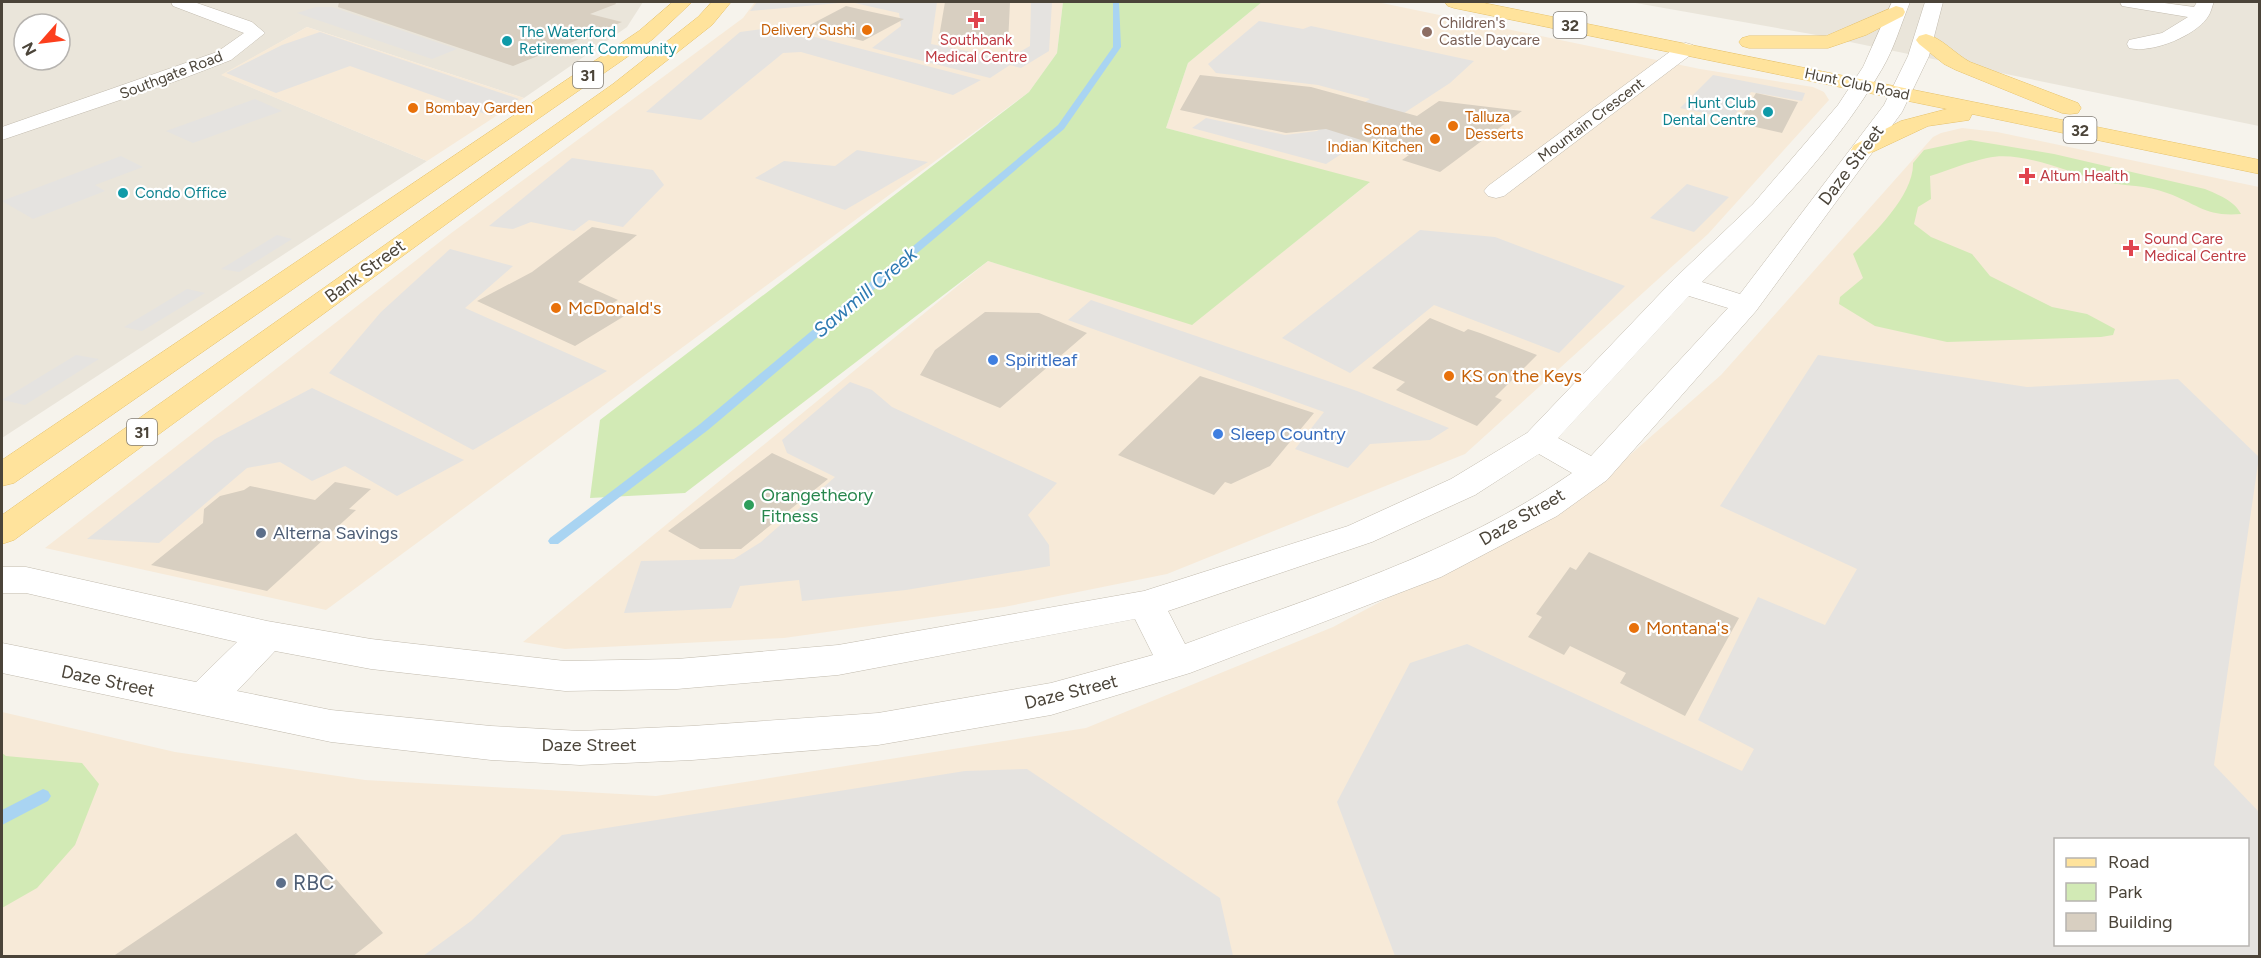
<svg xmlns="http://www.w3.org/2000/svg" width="2261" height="958" font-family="Figtree,sans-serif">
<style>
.residential{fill:#eae5da;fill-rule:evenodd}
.commercial{fill:#f7ead8;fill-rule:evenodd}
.green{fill:#d2eab5}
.parking{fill:#e5e3e0;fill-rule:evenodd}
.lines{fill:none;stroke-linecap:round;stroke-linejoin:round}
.stream{fill:#a9d4f2;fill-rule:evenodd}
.building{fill:#d8cfc1}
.minor-casing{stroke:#c2bbae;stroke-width:1}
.tertiary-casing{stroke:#c2bbae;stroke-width:1}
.primary-casing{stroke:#e6c16a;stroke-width:1}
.minor{fill:#fff;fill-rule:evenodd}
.tertiary{fill:#fff;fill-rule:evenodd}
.primary{fill:#ffe39c;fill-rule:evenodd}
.health-dot{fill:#e0444e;stroke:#fff;stroke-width:2}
.food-dot{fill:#e8710a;stroke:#fff;stroke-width:2}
.education-dot{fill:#8d6e63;stroke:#fff;stroke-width:2}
.culture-dot{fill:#0f9aa8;stroke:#fff;stroke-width:2}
.shop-dot{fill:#3f7fe0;stroke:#fff;stroke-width:2}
.leisure-dot{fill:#2e9e5b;stroke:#fff;stroke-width:2}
.service-dot{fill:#5c6f8a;stroke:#fff;stroke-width:2}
.labels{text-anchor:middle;stroke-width:4.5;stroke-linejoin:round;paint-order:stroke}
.far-education-label{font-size:15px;fill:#785e54;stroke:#fff;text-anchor:start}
.far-food-label{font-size:15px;fill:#c56008;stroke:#fff;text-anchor:end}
.far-culture-label{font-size:15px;fill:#0d838f;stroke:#fff;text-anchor:start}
.far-health-label{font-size:15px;fill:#be3a42;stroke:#fff;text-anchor:start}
.far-street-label{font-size:15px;fill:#4b4439;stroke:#fff}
.shield{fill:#fff;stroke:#817c74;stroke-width:1.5}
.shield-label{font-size:16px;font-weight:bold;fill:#4b4439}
.street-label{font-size:18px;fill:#4b4439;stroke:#fff}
.food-label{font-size:18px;fill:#c56008;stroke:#fff;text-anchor:start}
.shop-label{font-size:18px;fill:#366cbe;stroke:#fff;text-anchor:start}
.leisure-label{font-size:18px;fill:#27864d;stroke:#fff;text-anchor:start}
.service-label{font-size:18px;fill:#4e5e75;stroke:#fff;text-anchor:start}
.water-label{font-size:20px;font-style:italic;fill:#2e7ab2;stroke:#fff}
.near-service-label{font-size:21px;fill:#4e5e75;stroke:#fff;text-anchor:start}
</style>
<rect width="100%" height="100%" fill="#f6f3ec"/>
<path class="residential" d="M2,2H643L627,27L524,98L307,27L222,75L427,161L2,438ZM24,24H60V60H24Z
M1630,2H2259V126L1811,34Z"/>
<path class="commercial" d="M755,2H1063L1057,53L1029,92L326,610L45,548L450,234L743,18Z
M1262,2H1377L1700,69L1813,87L1824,92L1829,100L1708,234L1465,454L1167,574L1004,607L784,638L565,649L523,642L988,261L1192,324L1369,183L1166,128L1188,63Z
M307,27L524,98L427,161L221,75Z
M1962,128L1997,132L2259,187V956H2V712L175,752L365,780L656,796L1086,728L1333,627L1590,490L1721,375L1933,137L1941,133ZM2056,840H2248V944H2056Z"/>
<path class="green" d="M1063,2H1262L1188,63L1166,128L1370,182L1192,325L988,261L685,493L590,498L600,420L1029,92L1057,53Z
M1970,140L2054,154L2205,189C2217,194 2235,201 2241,214C2205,217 2198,204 2167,193C2147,185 2124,186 2104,182C2069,173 2023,150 1987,158C1968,162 1949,170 1930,176L1931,199L1918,207L1914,224L1931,237L1972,254L1990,276L2052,307L2087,314L2115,329L2113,335L2101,337L1947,342L1875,326L1839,304L1840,297L1863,278L1853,254C1874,233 1914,195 1913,163L1924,150Z
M2,753L6,756L82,763L99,784L75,845L37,888L2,908Z"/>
<path class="parking" d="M757,2H937L931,44L1007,59L1030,46L1031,2H1052L1049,51L1021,68L1010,65L990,78L872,48L901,26L899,13L850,2L750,11Z
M316,7H332L457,49L432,59L297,13Z
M1259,21L1303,29L1311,26L1474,61L1450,83L1326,164L1192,128L1206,118L1285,135L1317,131L1370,99L1318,85L1216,73L1208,64Z
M777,27L981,80L953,95L801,52L783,53L701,120L646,112L740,32Z
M320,32L519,99L491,116L350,66L276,93L226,73L282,45Z
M1713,75L1805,93L1802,101L1751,92L1732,119L1680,108Z
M255,99L282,111L193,143L166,131Z
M857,150L928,162L845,210L755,178L784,161L835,166Z
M121,156L143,167L95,185L105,191L33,219L2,201Z
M572,158L653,170L664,185L623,227L589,220L574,231L531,222L513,229L489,226Z
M1687,184L1729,197L1694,232L1650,218Z
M1420,230L1495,237L1625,286L1559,353L1434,305L1350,373L1282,338Z
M277,235L292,239L239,272L221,269Z
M450,249L513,266L465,308L607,371L473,450L329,373L381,312Z
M187,289L205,293L142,331L124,327Z
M1091,300L1357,391L1449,428L1430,440L1370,444L1348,468L1295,449L1324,412L1068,320Z
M76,355L99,359L25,405L2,400Z
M1818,355L2027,387L2178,379L2259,457L2214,765L2259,812V956H1395L1337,802L1410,663L1467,644L1742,771L1754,749L1698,720L1758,597L1825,625L1857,569L1720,506ZM2056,840H2248V944H2056Z
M850,382L872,390L892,407L1057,483L1028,515L1049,545L1050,566L906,590L802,601L799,580L740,586L731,608L624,613L641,561L734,559L761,542L835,477L787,453L782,440Z
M312,388L464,460L397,496L345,466L312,481L280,462L247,468L159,543L87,539L215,439Z
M1027,769L1220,898L1233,956H423L471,921L562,835L965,771Z"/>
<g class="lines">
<path class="stream" d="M1113,2H1119L1121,47L1064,129L708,430L558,544H550L548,541L550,538L700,424L1058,125L1113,47Z
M43,789L48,791L51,796L48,801L2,825V810Z"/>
</g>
<path class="building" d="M339,2H615L616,4L590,14L622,22L513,66L338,7Z
M945,2H1010L1008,44L947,45L948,43H938Z
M846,6L863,10L904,19L863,41L806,27Z
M1200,75L1311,87L1417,116L1439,101L1522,111L1440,172L1402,160L1409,155L1326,129L1286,133L1180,110Z
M1756,93L1798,102L1782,133L1738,123Z
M592,227L637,235L578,282L618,300L611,304L631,312L575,346L477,301L532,272Z
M985,312L1039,313L1087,333L1000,408L920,375L935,350Z
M1430,318L1464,332L1468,329L1480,333L1537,355L1495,397L1502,400L1477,426L1396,390L1405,382L1372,368Z
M1200,376L1314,413L1270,466L1231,484L1225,482L1214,495L1118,455Z
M772,453L828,479L741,549H700L668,531Z
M335,482L371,489L349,509L356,510L267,591L151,565L203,523L204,509L220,496L244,490L250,486L315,500Z
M1589,552L1739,618L1685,716L1620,683L1626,673L1570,646L1564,655L1528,637L1542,617L1536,614L1570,567L1576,570Z
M296,833L383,933L352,957H112Z"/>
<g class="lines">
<g class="minor-casing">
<path id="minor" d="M171,2H194L252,22L265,33L231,60L179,80L2,140V127L217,52L244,33L173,6Z
M2120,2H2157L2194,7L2197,2H2214C2212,6 2211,12 2209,15C2198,35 2152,54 2129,48L2127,44L2129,40L2162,33L2188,17L2122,6Z
M1686,43L1693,45L1695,49L1693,53L1504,196L1496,198L1488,196L1484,191L1488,186L1679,45Z"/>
</g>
<g class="tertiary-casing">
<path id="tertiary" d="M1892,2H1910C1901,24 1894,49 1882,69C1835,150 1768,217 1702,282L1740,294L1884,105L1908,56L1925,2H1943L1929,56L1902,112L1756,311L1607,480L1557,516L1441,577L1190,673L1051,715L878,745L692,760L580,765L491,760L331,742L2,673V643L196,682L237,642L26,593H2V567H26L267,621L371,639L565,661L677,659L838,645L1144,591L1348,526L1451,479L1527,433L1674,279L1753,204L1838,105L1863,67ZM1689,296L1728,308L1591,456L1558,438ZM1539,454L1572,473C1456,554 1317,595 1185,644L1168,611L1372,542L1475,495ZM1135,619L1153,655L1051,683L878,713L692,726L580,731L491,726L331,710L237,691L275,651L371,669L565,691L677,689L838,675Z"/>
</g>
<g class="primary-casing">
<path id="primary" d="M673,2H692L653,39L14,483L2,486V460L639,31Z
M712,2H731L712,25L627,92L14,540L2,544V515L613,84L698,17Z
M1445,2H1479L2260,160V174L1972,114L1969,120L1928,126L1862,157L1854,155L1851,150L1854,145L1901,121L1947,109L1454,8L1448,6Z
M1896,6L1903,8L1905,12L1903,16L1866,35L1828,48H1749L1742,46L1739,42L1742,38L1749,36H1826Z
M1926,34C1942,38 1955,54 1970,62L2078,103L2081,108L2078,113L2070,114L2062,113L1956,70L1944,64L1919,44L1916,40L1919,36Z"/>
</g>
<use href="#minor" class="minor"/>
<use href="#tertiary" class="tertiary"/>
<use href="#primary" class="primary"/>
</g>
<g class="health-dot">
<path d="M973 11h6v6h6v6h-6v6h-6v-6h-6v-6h6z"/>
<path d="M2024 167h6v6h6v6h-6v6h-6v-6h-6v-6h6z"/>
<path d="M2128 239h6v6h6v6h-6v6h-6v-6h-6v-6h6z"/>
</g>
<g class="food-dot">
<circle cx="867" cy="30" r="6"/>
<circle cx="413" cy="108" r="6"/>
<circle cx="1453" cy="126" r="6"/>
<circle cx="1435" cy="139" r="6"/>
<circle cx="556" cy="308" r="6"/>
<circle cx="1449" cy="376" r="6"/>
<circle cx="1634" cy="628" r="6"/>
</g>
<circle class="education-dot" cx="1427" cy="32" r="6"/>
<g class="culture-dot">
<circle cx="507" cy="41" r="6"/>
<circle cx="1768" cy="112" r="6"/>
<circle cx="123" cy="193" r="6"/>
</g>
<g class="shop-dot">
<circle cx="993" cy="360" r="6"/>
<circle cx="1218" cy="434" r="6"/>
</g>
<circle class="leisure-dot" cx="749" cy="505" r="6"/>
<g class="service-dot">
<circle cx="261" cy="533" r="6"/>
<circle cx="281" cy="883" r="6"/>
</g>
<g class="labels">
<g class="far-education-label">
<text x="1439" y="28">Children's<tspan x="1439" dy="17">Castle Daycare</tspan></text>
</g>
<g class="far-food-label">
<text x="855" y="35">Delivery Sushi</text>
<text x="425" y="113" text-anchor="start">Bombay Garden</text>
<text x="1465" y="122" text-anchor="start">Talluza<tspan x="1465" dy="17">Desserts</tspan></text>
<text x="1423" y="135">Sona the<tspan x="1423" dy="17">Indian Kitchen</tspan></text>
</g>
<g class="far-culture-label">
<text x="519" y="37">The Waterford<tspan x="519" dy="17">Retirement Community</tspan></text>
<text x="1756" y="108" text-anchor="end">Hunt Club<tspan x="1756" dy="17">Dental Centre</tspan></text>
<text x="135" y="198">Condo Office</text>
</g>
<g class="far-health-label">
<text x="976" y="45" text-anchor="middle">Southbank<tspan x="976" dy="17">Medical Centre</tspan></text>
<text x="2040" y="181">Altum Health</text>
<text x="2144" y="244">Sound Care<tspan x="2144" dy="17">Medical Centre</tspan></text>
</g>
<g class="far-street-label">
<text transform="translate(171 75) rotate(-21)" y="5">Southgate Road</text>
<text transform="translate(1857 84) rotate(12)" y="5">Hunt Club Road</text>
<text transform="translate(1591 120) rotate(-37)" y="5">Mountain Crescent</text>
</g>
<g class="shield">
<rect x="1553.5" y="12" width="33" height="26" rx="4.5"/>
<rect x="573" y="62" width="30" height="26" rx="4.5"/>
<rect x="2063.5" y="117" width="33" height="26" rx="4.5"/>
<rect x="127" y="419" width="30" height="26" rx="4.5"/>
</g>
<g class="shield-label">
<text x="1570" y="31">32</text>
<text x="588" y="81">31</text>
<text x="2080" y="136">32</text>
<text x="142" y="438">31</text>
</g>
<g class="street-label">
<text transform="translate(1851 165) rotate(-53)" y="6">Daze Street</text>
<text transform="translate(365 271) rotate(-36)" y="6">Bank Street</text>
<text transform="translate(1522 517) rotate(-30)" y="6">Daze Street</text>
<text transform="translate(108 681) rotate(12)" y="6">Daze Street</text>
<text transform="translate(1071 692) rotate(-14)" y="6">Daze Street</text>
<text x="589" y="751">Daze Street</text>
</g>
<g class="food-label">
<text x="568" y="314">McDonald's</text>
<text x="1461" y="382">KS on the Keys</text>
<text x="1646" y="634">Montana's</text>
</g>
<g class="shop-label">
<text x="1005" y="366">Spiritleaf</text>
<text x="1230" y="440">Sleep Country</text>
</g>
<g class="leisure-label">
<text x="761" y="501">Orangetheory<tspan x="761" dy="21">Fitness</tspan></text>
</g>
<g class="service-label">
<text x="273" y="539">Alterna Savings</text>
</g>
<g class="water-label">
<text transform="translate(865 292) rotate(-40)" y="7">Sawmill Creek</text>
</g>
<g class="near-service-label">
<text x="293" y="890">RBC</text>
</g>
</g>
<rect width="2261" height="958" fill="none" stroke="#4b4439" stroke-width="6"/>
<rect x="2054" y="838" width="195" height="108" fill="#ffffff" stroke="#b7b4b0" stroke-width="1.5"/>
<rect x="2066" y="858" width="30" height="9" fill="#ffe39c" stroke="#b7b4b0" stroke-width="1.5"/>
<text x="2108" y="868" font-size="18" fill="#4b4439">Road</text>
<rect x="2066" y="883" width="30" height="18" fill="#d2eab5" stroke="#b7b4b0" stroke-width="1.5"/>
<text x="2108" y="898" font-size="18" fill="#4b4439">Park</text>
<rect x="2066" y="913" width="30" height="18" fill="#d8cfc1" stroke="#b7b4b0" stroke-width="1.5"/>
<text x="2108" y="928" font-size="18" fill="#4b4439">Building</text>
<g transform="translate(42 42) rotate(242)"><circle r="28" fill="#ffffff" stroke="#b7b4b0" stroke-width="1.5"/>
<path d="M0-4.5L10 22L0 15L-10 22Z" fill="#fc3f1d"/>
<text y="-9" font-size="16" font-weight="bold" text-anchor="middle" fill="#4b4439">N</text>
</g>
</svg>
